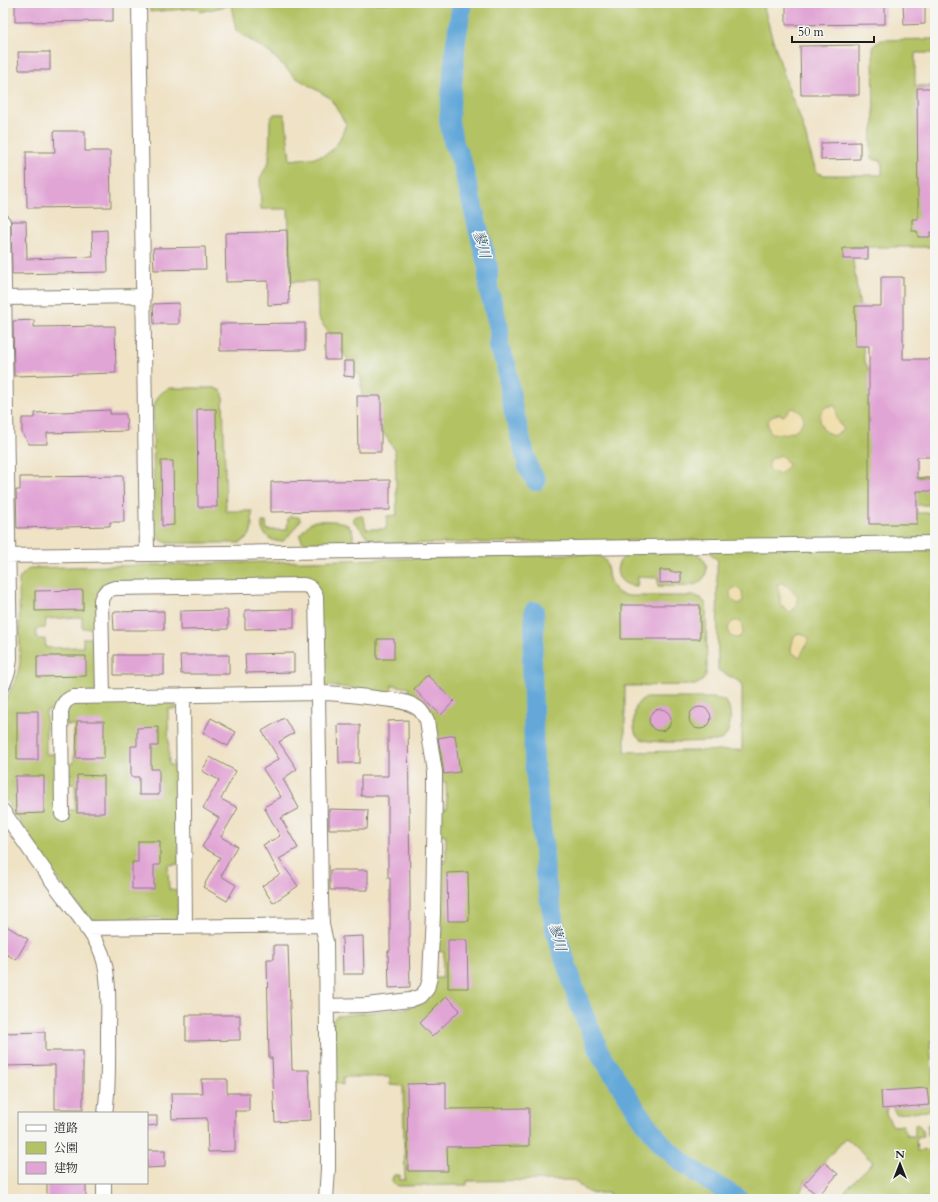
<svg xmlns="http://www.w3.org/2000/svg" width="938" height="1202" font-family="Cardo,'Noto Serif JP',serif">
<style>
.green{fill:#b3c264;stroke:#686f40}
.sand{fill:#eeda9e;stroke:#857b5d}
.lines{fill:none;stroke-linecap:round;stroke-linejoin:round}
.river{stroke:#64a8d9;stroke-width:20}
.building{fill:#e1a5d5}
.minor-casing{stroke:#867f70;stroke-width:16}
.minor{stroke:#fff;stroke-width:14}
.labels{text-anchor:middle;stroke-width:3;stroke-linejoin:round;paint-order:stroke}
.water-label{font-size:14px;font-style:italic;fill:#3c5b71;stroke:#f6f6f2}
</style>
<rect width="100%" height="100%" fill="#f6f6f2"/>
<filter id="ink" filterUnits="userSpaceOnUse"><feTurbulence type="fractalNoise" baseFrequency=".025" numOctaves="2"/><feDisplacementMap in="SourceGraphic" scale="8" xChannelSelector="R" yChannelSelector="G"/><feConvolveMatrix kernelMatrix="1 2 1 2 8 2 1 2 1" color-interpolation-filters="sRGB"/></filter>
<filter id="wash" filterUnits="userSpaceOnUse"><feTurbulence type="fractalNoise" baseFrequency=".012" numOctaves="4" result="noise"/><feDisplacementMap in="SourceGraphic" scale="16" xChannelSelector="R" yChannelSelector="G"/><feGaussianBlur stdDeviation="0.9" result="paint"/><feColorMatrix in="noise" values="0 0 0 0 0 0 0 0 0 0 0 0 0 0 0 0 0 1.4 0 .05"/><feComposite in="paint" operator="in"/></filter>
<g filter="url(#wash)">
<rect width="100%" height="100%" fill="#efe2c5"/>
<path class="green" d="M150,3H763L771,34L791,96C803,119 807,144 815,168L817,172L823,175H882V161L876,160L872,158C870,149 870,135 874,126L873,49L875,44L882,40L935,39V53H915V86H935V233H932V247H852L853,261L859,302L864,359L916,476H935V505H916L917,513H935V538L866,539L867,551L935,550V1041H930L934,1103L931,1108L927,1111L896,1114L892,1106H887L886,1114L893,1126L903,1125L907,1136H915V1125L916,1124C923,1126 922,1131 923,1137L916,1138L917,1151L934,1150L933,1136L927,1135V1126L930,1122H935V1199H845L846,1189L873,1162L846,1138L805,1182L797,1199H609V1193C602,1193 592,1195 586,1191C580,1187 579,1183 571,1180L467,1181V1185L399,1186C392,1184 390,1181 394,1175H400V1180H405L403,1086L390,1085V1077H343V1085L336,1083L334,1079L333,1023L334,1018L337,1016L408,1008L415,1005L434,978H442L444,952L436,951L438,861H446V835L438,834V808H447L446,782H438L433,723L408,697L409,688L392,685L391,695L352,688L329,686L323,684L317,590L115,584L95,625L90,628H82V617L46,619L45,628L36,629L37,639H45L46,648L83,647V638H98L96,691L57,710L46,711V754H58L66,810H75V784H66V764L74,763V725H66L68,707L74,704L83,703L166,702C172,703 175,704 178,709H168L169,765L178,766L179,864L168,865L169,889L179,890L178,918L173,921H166L159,918H132L126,921H99L88,918L49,867L3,796V706L17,677L20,663L19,579L23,574L30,568L578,554C586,554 600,553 605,560C608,563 607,568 608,572C608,579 613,589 619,593C622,595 626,595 629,596H696L702,599L706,604L707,668C706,678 704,681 695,685L625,686V752L742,750V683L718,670L717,566L718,561L699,540L384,544C364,541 366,532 353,521V518L355,516H362C364,517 366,527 366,529H386L387,516L397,515L395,450L362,402L361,378L318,318L317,281L291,282L288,209H261L260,178L269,162L270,120L274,114H284L286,121L290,160C324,156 333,160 346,124L330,98L295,77L270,53L236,31L231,5L200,12L196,8L150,12Z
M170,388H215L221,391L223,393L226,511H252C252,525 255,537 239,543H167C159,539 156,537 154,529L153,404H155C157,396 162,391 170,388Z
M290,516L298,517L300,518V521C296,526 288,538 283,541C275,544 264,536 262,529C262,528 262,523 262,522H266L267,530H287L288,518Z
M315,521C330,521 356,518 353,540L349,543H305L302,541L300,535C304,529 309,523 315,521Z
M632,553H692C699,554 703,557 706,564C707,567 706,570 706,573C702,591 672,586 658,586V578L638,577L637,586C612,586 611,559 632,553Z
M645,698H715C718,699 723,699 726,702C733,708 731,732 724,738C722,740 719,740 716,741C702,741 648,745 639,738C633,733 634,725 634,718C635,708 636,702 645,698Z"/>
<path class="sand" d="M828,406H836L837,419L844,430L833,436L823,430C819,419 817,413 828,406Z
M794,408L801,413L804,419C798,434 785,435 771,433L768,427V421L772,416L778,414L784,416L789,410Z
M781,455L785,459L788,465L783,472L778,474L769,469V463L771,459Z
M780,583H784L797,595L798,604L794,609L790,612L784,608L780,603V596L777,585Z
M734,588H738L742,591L743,601L739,604C732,601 730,599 730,592Z
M734,621H738L741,623L743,632L740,637L736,638L730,636L728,629L730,624Z
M800,633L805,635L809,639L800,657L792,653L791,649L794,636Z"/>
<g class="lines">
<path class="river" d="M462,3L456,41L449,120L453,141L462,163L488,268V287L499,328V347L506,364L512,404L528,467L536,481
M534,611C535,627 534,643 532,658L534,762L544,852L545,875L556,933L581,1008L601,1055L644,1121L663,1145L676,1157L704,1178L739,1199"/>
</g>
<g id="blocks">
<path class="building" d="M15,3H113V21L15,22Z
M786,3H885V24L786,25Z
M903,3H925V24L904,25Z
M859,45V95H801L800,46Z
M18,52H50V70H19Z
M917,88H935V232H930V237H918L917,231H912V219H918V212Z
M54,131H85V151H110L111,207L27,208L26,152H55Z
M860,142V159L821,160V143Z
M11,221H26L27,259L93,257L92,231L107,230L108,272L12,274Z
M287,230L289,304L268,305V281L226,282L225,233L266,232V231Z
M205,247L206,269L154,270L153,248Z
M843,248H868V259H843Z
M881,277H903V359H935V457H917V478H935V491H917V524H869V346H855V306H881Z
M179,303V324H154L153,304Z
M34,320V327L115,326L116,373L14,376L13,321Z
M305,323V350L220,351V324Z
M325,335H341V360H325Z
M344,361H354V377L344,376Z
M357,396H381V452H358Z
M197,409H216L217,507H198Z
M110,410V414H126L127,431L47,433V444H29L22,433V418H35V413Z
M161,461H173L174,525L162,526Z
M123,476L124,522H110V526L17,528L16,490H20V477Z
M390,480V510L271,512V482Z
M660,570H670V572H681V582L660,583Z
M83,590V610L35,611V591Z
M621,605H700V639H621Z
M294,609V628L245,629V610Z
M228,610V629L180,630V611Z
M164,611V630H114L113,612Z
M377,639H394V659H377Z
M294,653V672L246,673L245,654Z
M114,655H164V675H114Z
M180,655H229V674H181Z
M37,656H86V676L37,677Z
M427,675L454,701L441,715L414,689Z
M689 718a11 11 0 1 1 22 0a11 11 0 1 1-22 0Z
M649 720a11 11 0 1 1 22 0a11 11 0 1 1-22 0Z
M17,711H38V760H17Z
M211,718L236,732L228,746L203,733Z
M284,718L294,733L279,742L297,769L283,779L299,808L281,818L298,848L279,859L298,886L273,903L262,886L280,874L263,845L280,836L264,807L281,797L263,769L279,759L262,731Z
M408,720L410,890V938H409L410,987L389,988L388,951H390V878H388V796H361V776H388V721Z
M77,721H104V758H76Z
M338,725H360V763H339Z
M158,727V746H151V769H159V795H139V777H131V746H137V728Z
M455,735L460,772L444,774L438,738Z
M210,757L236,771L221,799L238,808L221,837L237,846L221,876L236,885L227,901L203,887L220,857L202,847L219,818L203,808L219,780L202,771Z
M77,775L104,776V813H77Z
M15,776H44V813L16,814Z
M329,809L368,810L367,829H329Z
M138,841H160V865H154V889H132V862H138Z
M330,870H368V890H330Z
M468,872L469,921H448L447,873Z
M3,924L28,939L16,960L3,952Z
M363,936L364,974H343L342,937Z
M448,940H467L468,988H448Z
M274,945H288L292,1070H309L311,1120L275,1122L272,1058H269L267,959H274Z
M446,996L460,1010L432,1037L419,1023Z
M186,1015H240V1040L186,1041Z
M45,1032V1051H83V1109H55V1065L3,1066V1033Z
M201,1079H227V1093H249V1111H235V1151L208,1152L207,1118L172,1119L171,1093H202Z
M446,1083V1109L529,1108V1146L447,1147L448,1171H408L407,1084Z
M927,1088L929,1105L882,1109L881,1091Z
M147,1116H157V1125L147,1126Z
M147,1150H165V1167L147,1168Z
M824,1162L838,1174L818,1196L804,1184Z
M47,1183H86V1199H47Z"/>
</g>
</g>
<g filter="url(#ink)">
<use href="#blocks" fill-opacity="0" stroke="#867f70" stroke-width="1"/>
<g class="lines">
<g class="minor-casing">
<path id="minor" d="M139,3L147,554
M3,222L10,659L8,672L3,685
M3,298L144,296
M3,556L935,543
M183,695L185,927
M103,696L101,600C104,592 107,590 115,588L303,585C310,586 313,589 316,596L318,693L321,898L322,925L326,942L328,1127V1169L326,1199
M3,811C22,839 41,866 61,893C74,910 89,928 99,947C111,971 108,1008 108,1034C108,1061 109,1087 105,1113
M62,814L61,711C63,703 66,700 73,697L318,693C340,693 361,696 383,699C394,700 406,701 416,707C422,710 424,716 427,721L435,772V788L433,914L430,977L427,989L421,996L410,1000L366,1005L327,1006
M86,928L322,925
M104,1183V1199"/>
</g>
<use href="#minor" class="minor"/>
</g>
</g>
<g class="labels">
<g class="water-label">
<text transform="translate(482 244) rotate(75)" y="5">蓼川</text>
<text transform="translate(558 937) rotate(75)" y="5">蓼川</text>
</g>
</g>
<rect width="938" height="1202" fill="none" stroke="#f6f6f2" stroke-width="16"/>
<rect x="18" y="1112" width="130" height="72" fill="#f6f6f2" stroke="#9f9f9c"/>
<rect x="26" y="1125" width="20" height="6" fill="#ffffff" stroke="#9f9f9c"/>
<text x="54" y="1132" font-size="12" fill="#1c1c1c">道路</text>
<rect x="26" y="1142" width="20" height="12" fill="#b3c264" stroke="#9f9f9c"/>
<text x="54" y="1152" font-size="12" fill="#1c1c1c">公園</text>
<rect x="26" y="1162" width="20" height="12" fill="#e1a5d5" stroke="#9f9f9c"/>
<text x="54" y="1172" font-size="12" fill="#1c1c1c">建物</text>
<g transform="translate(900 1164)" stroke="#f6f6f2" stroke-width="3" paint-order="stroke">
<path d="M0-3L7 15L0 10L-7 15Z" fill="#1c1c1c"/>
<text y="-6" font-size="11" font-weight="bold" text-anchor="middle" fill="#1c1c1c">N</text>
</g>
<path d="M792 36v6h82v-6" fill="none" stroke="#1c1c1c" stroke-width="2"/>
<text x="798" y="36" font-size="12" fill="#1c1c1c" stroke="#f6f6f2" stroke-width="3" paint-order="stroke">50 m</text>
</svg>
